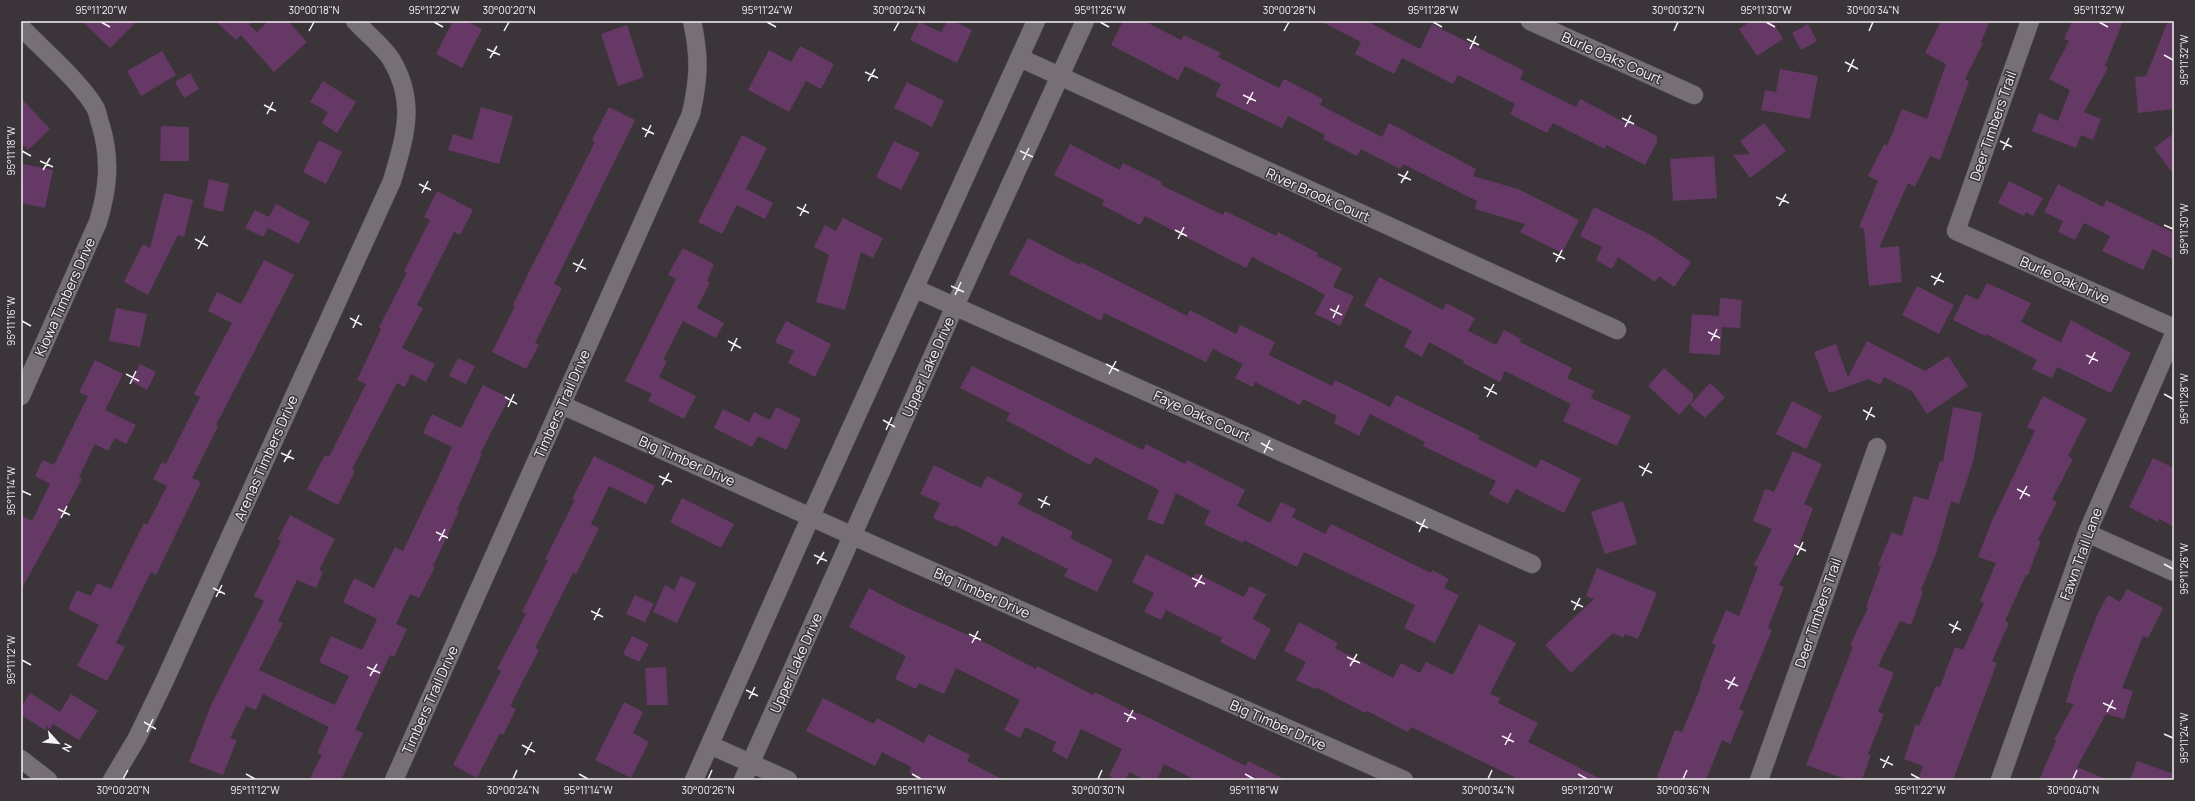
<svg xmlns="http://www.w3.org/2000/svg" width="2195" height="801" font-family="Manrope,sans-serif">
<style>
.building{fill:#663865}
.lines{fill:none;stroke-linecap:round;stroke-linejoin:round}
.minor-casing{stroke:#595358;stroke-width:19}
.minor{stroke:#766f76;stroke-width:18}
.ticks{fill:none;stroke:#f5f1f5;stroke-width:1.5}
.labels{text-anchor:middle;stroke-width:3;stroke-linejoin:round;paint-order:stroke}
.street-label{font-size:14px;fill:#f5f1f5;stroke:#3b353a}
.neatline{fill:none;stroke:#f5f1f5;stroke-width:1.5}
.ticks-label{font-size:10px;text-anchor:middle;fill:#f5f1f5}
</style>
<rect width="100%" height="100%" fill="#3b353a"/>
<path class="building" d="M82,21H137L110,48Z
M215,21H253L249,25L257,32L268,21H288L307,42L274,72L241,35L236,40Z
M453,21H466L482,29L462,68L436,54Z
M947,21H953L972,30L957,63L910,40L919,22L941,32Z
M1123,21H1144L1181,40L1184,35L1221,53L1218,57L1279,88L1284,79L1323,99L1320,105L1382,137L1389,123L1476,169L1473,176L1518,189L1579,220L1562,253L1520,232L1525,224L1475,209L1477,201L1403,164L1400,169L1361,149L1357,156L1323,139L1325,135L1288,116L1282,128L1215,96L1221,84L1185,66L1178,80L1111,45Z
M1320,21H1366L1420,49L1432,24L1524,71L1520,79L1576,107L1580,99L1628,124L1630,122L1657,136V142L1645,165L1606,145L1605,149L1553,123L1547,133L1510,114L1515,104L1458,75L1453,84L1402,58L1394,74L1355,54L1361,42Z
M1751,21H1772L1783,39L1757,56L1739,29Z
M1941,21H1990L1981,42L1983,43L1965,79L1969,81L1940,160L1930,156L1915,187L1908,183L1879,248L1899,246L1902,282L1869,286L1864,229L1859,227L1878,181L1868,176L1884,144L1887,146L1902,109L1927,119L1946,64L1925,53Z
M2072,21H2123L2105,66L2108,68L2084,112L2101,119L2093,140L2081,135L2076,148L2032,131L2039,113L2058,121L2070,90L2049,79L2069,41L2064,39Z
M2168,21H2174V109L2138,113L2135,77L2146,76Z
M1808,24L1817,41L1801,50L1792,33Z
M627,25L644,77L618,86L601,34Z
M800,46L834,64L821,89L806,81L789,112L748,90L769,50L791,62Z
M162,51L176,75L141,96L127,71Z
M1780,69L1818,76L1810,119L1761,110L1765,90L1776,92Z
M190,73L199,89L184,98L175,82Z
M323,81L356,102L337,133L322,123L328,112L310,102Z
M907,82L944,101L932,127L894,108Z
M21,98L50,129L28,150L21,143Z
M481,107L513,116L499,164L448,150L453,134L472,140Z
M609,107L635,120L554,284L562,288L535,343L539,345L526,369L492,352L515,306L513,305L529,272L595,142L592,140Z
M1764,123L1786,151L1750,178L1733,155L1750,154L1740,141Z
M161,126L189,127V161H160Z
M2174,133V175L2154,148Z
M742,135L767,148L746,189L773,203L765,219L737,205L722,234L698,222Z
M319,140L342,152L326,184L303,172Z
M894,141L920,153L901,190L876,177Z
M1070,144L1120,170L1123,163L1162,182L1161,185L1223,215L1225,211L1276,236L1278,232L1318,253L1317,256L1342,268L1333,287L1354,296L1340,326L1315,314L1325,295L1313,288L1252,257L1246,268L1145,216L1140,225L1102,205L1104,200L1054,175Z
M1714,156L1717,198L1673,201L1670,159Z
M23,164L53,170L45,208L21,203Z
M209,179L229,184L223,212L203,207Z
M2009,181L2043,198L2033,216L2026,212L2024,216L1998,203Z
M2058,184L2103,207L2106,200L2174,233V260L2153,249L2143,270L2102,251L2110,236L2084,223L2075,240L2058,232L2063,221L2044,212Z
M437,191L473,210L460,235L454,232L417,305L423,308L402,348L435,364L426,382L411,374L405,387L397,383L352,469L355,471L338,505L307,489L325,455L329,457L366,384L357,380L381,329L379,327L407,273L404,271L430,220L424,217Z
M164,193L193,200L184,237L178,235L148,295L124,282L143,244L150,248Z
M276,204L310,222L299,244L268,228L263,237L245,228L255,210L269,217Z
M1594,207L1651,235L1691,262L1674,287L1659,276L1655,282L1618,257L1612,269L1596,260L1602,247L1580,236Z
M843,218L883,238L873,258L861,252L845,310L816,302L829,255L814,247L825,225L836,231Z
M1028,238L1080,265L1081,262L1187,316L1190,310L1236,334L1240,325L1275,342L1269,355L1332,386L1335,380L1390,407L1396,395L1480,436L1478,439L1536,468L1541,459L1581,479L1564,513L1516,489L1508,504L1489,494L1496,481L1423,446L1425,442L1370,414L1359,436L1334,423L1337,416L1303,399L1300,405L1255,382L1253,387L1235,378L1243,364L1213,349L1206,362L1104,313L1101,321L1009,274Z
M683,248L714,264L707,281L710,282L697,308L724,323L716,338L683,321L663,360L667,361L659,377L696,396L684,419L648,401L652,394L625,381L676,279L668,275Z
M264,260L294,275L216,425L218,426L192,478L201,482L156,575L151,572L116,643L125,647L107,681L77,666L99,625L68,609L77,590L91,596L97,583L111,589L144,523L147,525L167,486L153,479L162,462L166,464L200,397L194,394L232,323L208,311L217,292L241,304Z
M1379,277L1443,310L1446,303L1475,318L1468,331L1496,345L1504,330L1521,339L1520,342L1572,368L1567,378L1594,391L1591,398L1631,416L1617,446L1563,421L1571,404L1505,371L1500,382L1463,363L1464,361L1429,342L1422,357L1404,347L1412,331L1364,306Z
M1987,283L2031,303L2021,322L2042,333L2061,342L2071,320L2131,353L2111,393L2057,367L2052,378L2032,369L2037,360L1986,334L1985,336L1953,320L1966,294L1978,300Z
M1917,286L1954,305L1939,334L1902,315Z
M1720,298L1742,300L1740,328L1722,327L1720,355L1689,353L1692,314L1719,316Z
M116,308L147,314L140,347L109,341Z
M786,321L831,344L815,377L788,363L794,351L775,342Z
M1867,341L1925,371L1948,356L1968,386L1927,414L1912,391L1884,377L1880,385L1869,379L1829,393L1814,352L1836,344L1848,377Z
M458,358L475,366L466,384L449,376Z
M95,360L123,374L105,410L136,425L126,444L115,438L108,451L95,444L79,477L82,479L21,590V515L32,521L50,484L35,476L43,460L54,465L88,396L79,392Z
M140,364L156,372L147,390L131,381Z
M972,366L1143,450L1146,444L1185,464L1187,460L1245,490L1237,506L1270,523L1281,502L1296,509L1292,517L1325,534L1331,524L1431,573L1432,570L1449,579L1444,588L1459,595L1435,643L1404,628L1415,605L1304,552L1297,567L1244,540L1243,543L1204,524L1210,511L1176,493L1163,525L1147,519L1159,490L1095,457L1090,465L1006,420L1010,413L960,388Z
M1664,368L1693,394V400L1679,415L1648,386Z
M1710,383L1725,397L1705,418L1690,405Z
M483,385L509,398L480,454H482L457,510L459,511L433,566L435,567L419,598L410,594L396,624L407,629L394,657L390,655L355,730L363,733L341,780H309L322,755L317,753L329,727L263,694L256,710L246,706L230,738L237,740L223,775L189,762L211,705L264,601L254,596L281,541L278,539L290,515L335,539L319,570L323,572L316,588L297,580L278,621L283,623L259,670L335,705L349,676L319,662L331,636L362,650L377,619L343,602L354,578L374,588L395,547L403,551L440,474L452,447L423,433L432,414L461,428Z
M2043,396L2087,419L2068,456L2073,459L2052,499L2057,502L2038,540L2041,541L2028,575H2026L2005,621L2009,623L1992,661L1997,663L1953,780H1918L1923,766L1904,759L1916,724L1919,726L1936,686L1940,687L1955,647L1963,650L1984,603L1980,601L1996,563L1978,557L1991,523L2035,431L2027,427Z
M1792,401L1822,416L1806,449L1776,434Z
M776,407L801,419L786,450L758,436L752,447L714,428L723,409L749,422L754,412L770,420Z
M1953,407L1982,413L1973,462L1959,504L1951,501L1937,551L1921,590L1923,592L1911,625L1900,621L1878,666L1894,673L1878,712L1884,714L1868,754L1871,755L1862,780H1848L1806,765L1853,647L1850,645L1868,608L1866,607L1881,566L1878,565L1892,532L1902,536L1914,496L1928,500L1940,461L1943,462Z
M1793,451L1822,464L1804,504L1813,508L1798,548L1779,585L1784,587L1768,628L1772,630L1739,709L1744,711L1730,744L1722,740L1706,780H1656L1675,730L1682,732L1701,686L1700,685L1716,645L1712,643L1726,610L1739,616L1758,567L1754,565L1772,529L1753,521L1765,489L1774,492Z
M594,456L655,486L646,504L609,486L591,524L599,528L576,574L573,573L535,648L539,650L510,706L516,709L503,735L500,733L477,778L453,765L501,671L497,669L526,614L522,612L548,560L545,559L575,500L572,499Z
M2153,458L2174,468V527L2159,519L2158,522L2129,507Z
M934,465L981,488L987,476L1023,494L1018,504L1073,532L1070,538L1113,560L1097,592L1064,576L1068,569L1002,536L997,547L954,525L953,527L933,518L940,503L920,494Z
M682,498L734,524L721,548L670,522Z
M1623,501L1637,544L1605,554L1591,512Z
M1146,554L1193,578L1196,573L1244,597L1250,586L1266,594L1253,619L1271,629L1255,660L1220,642L1222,638L1166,610L1161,620L1144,612L1154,593L1132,582Z
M1597,568L1657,593L1638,639L1625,634L1623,638L1613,633L1571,673L1545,645L1594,599L1586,596Z
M681,576L696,583L677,623L653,612L665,585L674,590Z
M869,588L903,606L988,644L1036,669L1037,666L1093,695L1095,692L1138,714L1139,713L1246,766L1248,761L1286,780H1195L1164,764L1157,780H1145L1129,772L1126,780H1117L1109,776L1122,749L1081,729L1067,759L1052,751L1056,742L1025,727L1020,738L1004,730L1020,700L956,668L944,694L919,683L916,689L895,679L906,656L849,627Z
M2127,589L2163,608L2148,638L2143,636L2122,688L2133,691L2124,719L2106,714L2077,767L2108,780H2039L2056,741L2054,740L2074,704L2066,702L2074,675L2098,613L2108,595L2120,602Z
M635,595L654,604L645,622L626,614Z
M1299,622L1338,643L1335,648L1393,678L1401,663L1420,673L1426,662L1453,675L1479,624L1516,643L1490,694L1500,698L1498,703L1538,723L1528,742L1603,780H1520L1411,727L1408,732L1367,711L1365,713L1316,687L1315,689L1296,680L1306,662L1284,651Z
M632,636L649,644L639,662L623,654Z
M666,667L668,705H647L645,668Z
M30,693L60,712L71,694L98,711L79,740L53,724L48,732L21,715V707Z
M823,698L874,724L877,718L924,743L928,734L970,755L967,761L1004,780H923L909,773L911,767L882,752L875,766L806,731Z
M624,702L643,712L633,733L649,742L631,778L595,760Z
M2137,761L2174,774V780H2130Z"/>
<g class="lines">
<g class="minor-casing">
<path id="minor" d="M1530,21L1694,95
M2030,21L1956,231L2174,328
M21,27C42,49 82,83 96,109C98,114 99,121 101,126C111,160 108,189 98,222L21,396
M1020,58L1617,330
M916,289L1532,564
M562,405L853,536L1404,780
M2087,533L2174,572
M710,745L788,780
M21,759L48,780
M112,780L137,738L164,682L392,181C405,136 417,102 391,59C382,45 366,33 355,21
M394,780L691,114C699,78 700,57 692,21
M694,780L811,516L1036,21
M743,780L955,306L1085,21
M1759,780L1877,447
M2000,780L2087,533L2174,334"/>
</g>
<use href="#minor" class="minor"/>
</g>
<path class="ticks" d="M101,22L110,27M434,22L443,27M767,22L776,27M1100,22L1109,27M1433,22L1442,27M1766,22L1775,27M2099,22L2108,27M309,31L314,22M504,31L509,22M894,31L899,22M1284,31L1289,22M1674,31L1678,22M1869,31L1873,22M1467,39L1479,45M487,49L500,55M1470,49L1476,36M2164,55L2173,60M490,58L497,46M1845,62L1858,69M865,72L878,78M1848,72L1854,59M868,81L875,69M1243,95L1256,101M1247,104L1253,92M264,105L276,111M267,114L273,102M1622,118L1634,124M1625,127L1631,115M642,128L654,134M645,137L651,125M2000,141L2012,147M2003,150L2009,138M22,151L31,156M1020,151L1033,157M1023,160L1029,148M40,161L53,167M43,170L50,158M1398,174L1411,180M1401,183L1408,171M419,184L431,190M422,193L428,181M1776,197L1789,203M1779,206L1786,194M797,207L809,213M800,216L806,204M2164,225L2173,229M1175,230L1187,236M195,239L208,246M1178,239L1184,227M198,249L205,236M1553,253L1565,259M1556,262L1562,250M573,263L586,269M576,272L583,259M1931,276L1944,282M1934,285L1941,273M951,286L964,292M955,295L961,282M1330,309L1342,315M350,318L362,325M1333,318L1339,305M22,321L31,326M353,328L359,315M1708,332L1720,338M728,341L741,348M1711,341L1717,329M731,351L737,338M2086,355L2098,361M1106,364L1119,371M2089,364L2095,352M126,374L139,381M1109,374L1116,361M130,384L136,371M1484,387L1497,394M2164,394L2173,399M505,397L517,404M1487,397L1494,384M508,407L514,394M1863,410L1875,417M883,420L895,427M1866,420L1872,407M886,430L892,417M1261,443L1273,450M281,453L294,459M1264,453L1270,440M284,462L291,450M1639,466L1652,473M659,476L672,482M1642,476L1649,463M662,485L669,473M2017,489L2030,496M22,491L31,495M1038,499L1050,505M2020,499L2027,486M1041,508L1047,496M58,509L70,515M61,518L67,506M1416,522L1428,528M436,532L448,538M1419,532L1425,519M439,541L445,529M1794,545L1806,551M814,555L827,561M1797,555L1803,542M817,564L824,552M2164,564L2173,569M1192,578L1205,584M1195,587L1202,575M213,588L225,594M216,597L222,585M1571,601L1583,607M1574,610L1580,598M591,611L603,617M594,620L600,608M1949,624L1961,630M1952,633L1958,621M969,634L981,640M972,643L978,631M1347,657L1360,663M22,660L31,665M1350,666L1357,654M367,667L380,673M370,676L377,664M1725,680L1738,686M1728,689L1735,677M746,690L758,696M749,699L755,687M2103,703L2116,709M2107,712L2113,700M1124,713L1136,719M144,722L156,729M1127,722L1133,710M147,732L153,719M2164,734L2173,738M1502,736L1514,742M522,745L535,752M1505,745L1511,733M525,755L532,742M1880,759L1893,765M1883,768L1889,756M246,774L255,779M579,774L588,779M912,774L921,779M1245,774L1254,779M1578,774L1587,779M1911,774L1920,779M123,779L128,770M513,779L517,770M708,779L712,770M1098,779L1102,770M1488,779L1492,770M1683,779L1687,770M2073,779L2077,770"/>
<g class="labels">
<g class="street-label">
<text transform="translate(1612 58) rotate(24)" y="5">Burle Oaks Court</text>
<text transform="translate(1993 126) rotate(-71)" y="5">Deer Timbers Trail</text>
<text transform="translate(1318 195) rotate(24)" y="5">River Brook Court</text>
<text transform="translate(2065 280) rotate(24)" y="5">Burle Oak Drive</text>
<text transform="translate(65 297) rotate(-66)" y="5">Kiowa Timbers Drive</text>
<text transform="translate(928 367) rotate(-66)" y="5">Upper Lake Drive</text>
<text transform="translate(562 404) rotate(-66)" y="5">Timbers Trail Drive</text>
<text transform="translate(1202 416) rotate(24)" y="5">Faye Oaks Court</text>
<text transform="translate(266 458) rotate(-66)" y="5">Arenas Timbers Drive</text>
<text transform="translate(687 461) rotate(24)" y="5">Big Timber Drive</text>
<text transform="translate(2081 554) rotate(-70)" y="5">Fawn Trail Lane</text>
<text transform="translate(982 593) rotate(24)" y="5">Big Timber Drive</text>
<text transform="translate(1818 613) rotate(-71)" y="5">Deer Timbers Trail</text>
<text transform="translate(796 663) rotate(-66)" y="5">Upper Lake Drive</text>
<text transform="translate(430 700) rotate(-66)" y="5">Timbers Trail Drive</text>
<text transform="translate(1278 725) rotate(24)" y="5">Big Timber Drive</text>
</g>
</g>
<rect width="2195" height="801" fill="none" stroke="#3b353a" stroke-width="44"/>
<g transform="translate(58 743) rotate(117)" stroke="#3b353a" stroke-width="3" paint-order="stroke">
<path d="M0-3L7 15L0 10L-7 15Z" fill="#f5f1f5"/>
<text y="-6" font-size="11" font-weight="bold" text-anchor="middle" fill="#f5f1f5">N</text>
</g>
<rect x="22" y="22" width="2151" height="757" class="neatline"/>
<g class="ticks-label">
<text x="101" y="14">95°11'20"W</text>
<text x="314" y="14">30°00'18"N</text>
<text x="434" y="14">95°11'22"W</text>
<text x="509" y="14">30°00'20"N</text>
<text x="767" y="14">95°11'24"W</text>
<text x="899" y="14">30°00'24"N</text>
<text x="1100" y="14">95°11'26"W</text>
<text x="1289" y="14">30°00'28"N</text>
<text x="1433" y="14">95°11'28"W</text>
<text x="1678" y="14">30°00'32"N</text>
<text x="1766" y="14">95°11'30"W</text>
<text x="1873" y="14">30°00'34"N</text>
<text x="2099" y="14">95°11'32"W</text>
<text transform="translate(2184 60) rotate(-90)" y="4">95°11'32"W</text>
<text transform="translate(11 151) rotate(-90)" y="4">95°11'18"W</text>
<text transform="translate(2184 229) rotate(-90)" y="4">95°11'30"W</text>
<text transform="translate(11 321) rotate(-90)" y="4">95°11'16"W</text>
<text transform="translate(2184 399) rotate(-90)" y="4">95°11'28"W</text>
<text transform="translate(11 491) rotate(-90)" y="4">95°11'14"W</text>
<text transform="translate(2184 569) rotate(-90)" y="4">95°11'26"W</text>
<text transform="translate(11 660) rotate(-90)" y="4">95°11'12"W</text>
<text transform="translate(2184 738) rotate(-90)" y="4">95°11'24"W</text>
<text x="123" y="794">30°00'20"N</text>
<text x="255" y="794">95°11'12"W</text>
<text x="513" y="794">30°00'24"N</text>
<text x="588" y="794">95°11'14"W</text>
<text x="708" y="794">30°00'26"N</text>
<text x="921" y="794">95°11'16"W</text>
<text x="1098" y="794">30°00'30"N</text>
<text x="1254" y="794">95°11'18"W</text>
<text x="1488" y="794">30°00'34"N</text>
<text x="1587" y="794">95°11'20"W</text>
<text x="1683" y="794">30°00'36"N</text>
<text x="1920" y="794">95°11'22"W</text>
<text x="2073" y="794">30°00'40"N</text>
</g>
</svg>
